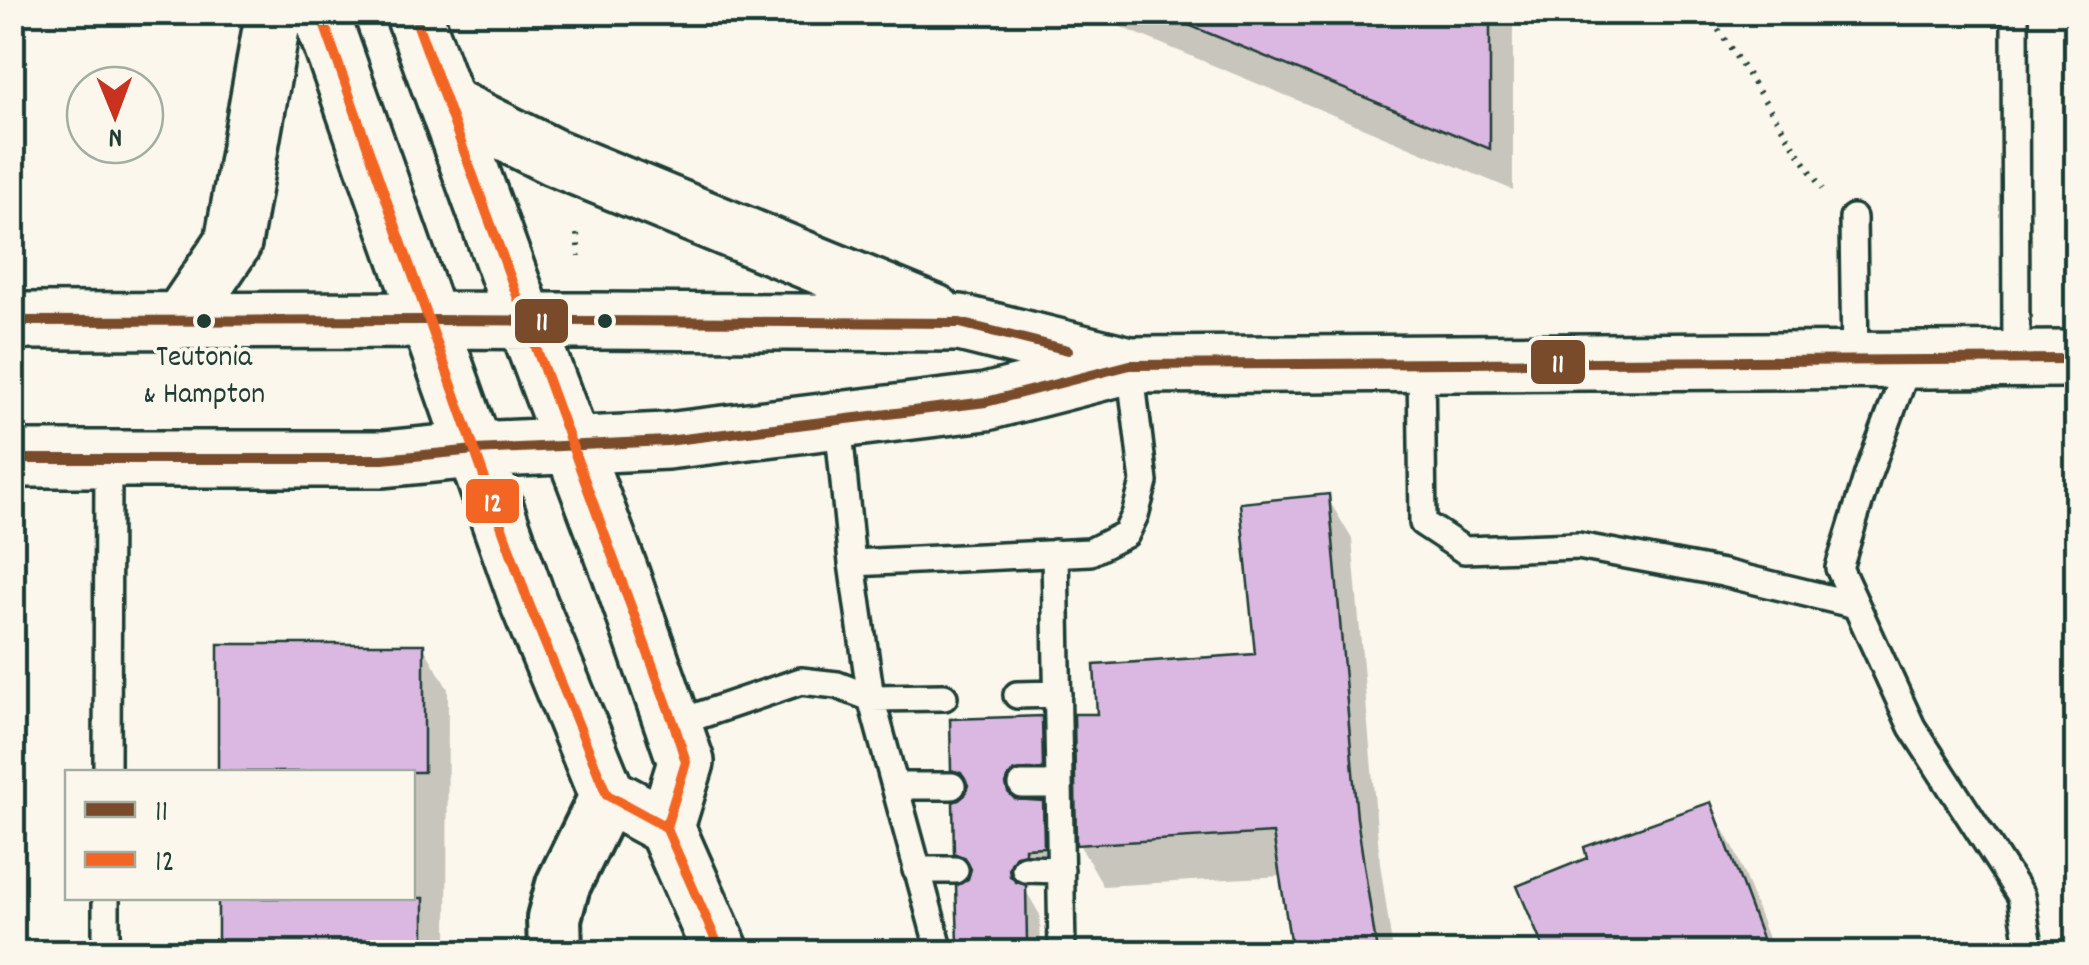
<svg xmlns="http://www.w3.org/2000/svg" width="2089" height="965" font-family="Dekko,sans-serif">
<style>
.shadow{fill:#0003}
.building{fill:#dbb8e2;stroke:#1f3d34;stroke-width:2.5}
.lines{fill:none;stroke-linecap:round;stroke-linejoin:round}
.service-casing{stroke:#1f3d34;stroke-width:32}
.minor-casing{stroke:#1f3d34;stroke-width:60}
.secondary-casing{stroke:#1f3d34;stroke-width:62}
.path{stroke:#1f3d34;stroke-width:6;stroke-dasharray:2.5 8;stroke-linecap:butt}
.service{stroke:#fbf7ec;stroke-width:25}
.minor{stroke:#fbf7ec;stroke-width:52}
.secondary{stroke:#fbf7ec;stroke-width:55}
.bus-1-casing{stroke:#fbf7ec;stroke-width:18}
.bus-2-casing{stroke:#fbf7ec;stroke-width:18}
.bus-1{stroke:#7a4b2a;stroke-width:10}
.bus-2{stroke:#f26522;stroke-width:10}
.bus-dot{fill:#1f3d34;stroke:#fbf7ec;stroke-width:4}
.labels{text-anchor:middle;stroke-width:8;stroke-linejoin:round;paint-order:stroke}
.bus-label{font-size:30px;fill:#1f3d34;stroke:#fbf7ec}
.line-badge{stroke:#fbf7ec;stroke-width:4}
.badge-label{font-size:28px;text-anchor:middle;font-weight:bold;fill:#fff}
</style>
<rect width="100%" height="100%" fill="#fbf7ec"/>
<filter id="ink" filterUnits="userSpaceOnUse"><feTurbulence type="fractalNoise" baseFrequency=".01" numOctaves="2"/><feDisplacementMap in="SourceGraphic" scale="20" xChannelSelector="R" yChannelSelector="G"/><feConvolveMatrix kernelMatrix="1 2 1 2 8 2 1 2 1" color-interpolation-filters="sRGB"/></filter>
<g filter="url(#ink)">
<path class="shadow" d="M1085,12H1513V190Z
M2062,12H2076V109L2062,83Z
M1327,497L1352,539L1380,863L1393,952H1295L1283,876L1103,886L1079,844L1099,716L1258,657Z
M221,646H423L448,689L447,952H220V898H412V772H220Z
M1040,718L1056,746L1057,796L1031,797L1025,803L1042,804L1058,831L1039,880L1032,882L1026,891L1040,915L1041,952H966L960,942L971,878L957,853L968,794L954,769Z
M1710,805L1734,848L1773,952H1547L1520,887Z"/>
<path class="building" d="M1163,12H1490V149L1162,14Z
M1329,494L1357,818L1377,952H1292L1273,833L1076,845L1074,714H1097L1094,665L1255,654L1240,503Z
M218,644H424V772H218Z
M1042,716L1043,769L1015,771L1009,776L1006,784L1008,792L1015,799L1043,801L1044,847L1025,848V853L1016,855L1009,868L1010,876L1016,882L1026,885L1027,941L958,943L956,886L968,879L971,869L964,857L954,854L953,802L959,800L965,795L968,785L961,773L951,770L950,719Z
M1711,802L1767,952H1545L1517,886L1587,858L1584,847Z
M218,898H424V952H218Z"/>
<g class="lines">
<g class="service-casing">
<path id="service" d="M2015,12L2016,359
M1853,218L1855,361
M1910,360L1868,474L1839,568L1912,727L2021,896L2030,952
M1421,364L1423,523L1464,550L1578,546L1723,573L1856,605
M838,421L852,563L871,698L944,697
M1055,553L1062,952
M852,563L1090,552L1126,534L1135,515L1144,482L1130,365
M1017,695L1058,694
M674,724L801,681L837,685L871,698L940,952
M107,772L108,459
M1022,785H1059
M895,786H952
M1025,869L1061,870
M916,870H955
M106,952V898"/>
</g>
<g class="minor-casing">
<path id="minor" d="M555,952L554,918L563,885L607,795"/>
</g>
<g class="secondary-casing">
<path id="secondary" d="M320,12L529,604L607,795L666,827L721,952
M413,12L525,320L620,572L686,762L666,827
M447,104L553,157L935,313
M12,321L427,320L960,323L1130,365L2076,359
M180,321L233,243L274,12
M12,459H383L475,450L667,441L986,402L1122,367"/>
</g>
<path class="path" d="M1707,12L1822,189
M577,234L579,256"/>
<use href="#service" class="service"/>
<use href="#minor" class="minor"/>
<use href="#secondary" class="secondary"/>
<g class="bus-1-casing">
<path id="bus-1" d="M12,321L427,320L960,323L1068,350
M12,459H383L475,450L667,441L986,402L1130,365L2076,359"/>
</g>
<g class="bus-2-casing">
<path id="bus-2" d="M320,12L529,604L607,795L666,827L721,952
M413,12L674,724L686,762L666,827L687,875"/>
</g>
<use href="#bus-1" class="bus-1"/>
<use href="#bus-2" class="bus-2"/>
</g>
</g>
<g class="bus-dot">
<circle cx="204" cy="321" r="9"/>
<circle cx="605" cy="321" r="9"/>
</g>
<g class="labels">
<g class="bus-label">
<text x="204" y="365">Teutonia<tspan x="204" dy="37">&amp; Hampton</tspan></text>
</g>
</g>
<g class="line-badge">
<rect x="513" y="297" width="57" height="48" rx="10" fill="#7a4b2a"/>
<rect x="1529" y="338" width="58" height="48" rx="10" fill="#7a4b2a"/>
<rect x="464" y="477" width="57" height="48" rx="10" fill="#f26522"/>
</g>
<g class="badge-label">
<text x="542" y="330">11</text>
<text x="1558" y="372">11</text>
<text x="493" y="511">12</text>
</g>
<rect width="2089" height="965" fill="none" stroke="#fbf7ec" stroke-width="50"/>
<rect x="25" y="25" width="2039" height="915" fill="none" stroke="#1f3d34" stroke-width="4" filter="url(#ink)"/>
<rect x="65" y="770" width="350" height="130" fill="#fbf7ec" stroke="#a3ada2" stroke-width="2.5"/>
<rect x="85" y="802" width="50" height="15" fill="#7a4b2a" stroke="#a3ada2" stroke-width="2.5"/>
<text x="155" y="820" font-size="30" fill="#1f3d34">11</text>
<rect x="85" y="852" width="50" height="15" fill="#f26522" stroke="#a3ada2" stroke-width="2.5"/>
<text x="155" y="870" font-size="30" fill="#1f3d34">12</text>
<g transform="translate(115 115) rotate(179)"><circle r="48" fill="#fbf7ec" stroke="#a3ada2" stroke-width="2.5"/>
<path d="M0-8L18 38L0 25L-18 38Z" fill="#c8321e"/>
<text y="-15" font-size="28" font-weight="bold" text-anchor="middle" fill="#1f3d34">N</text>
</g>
</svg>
